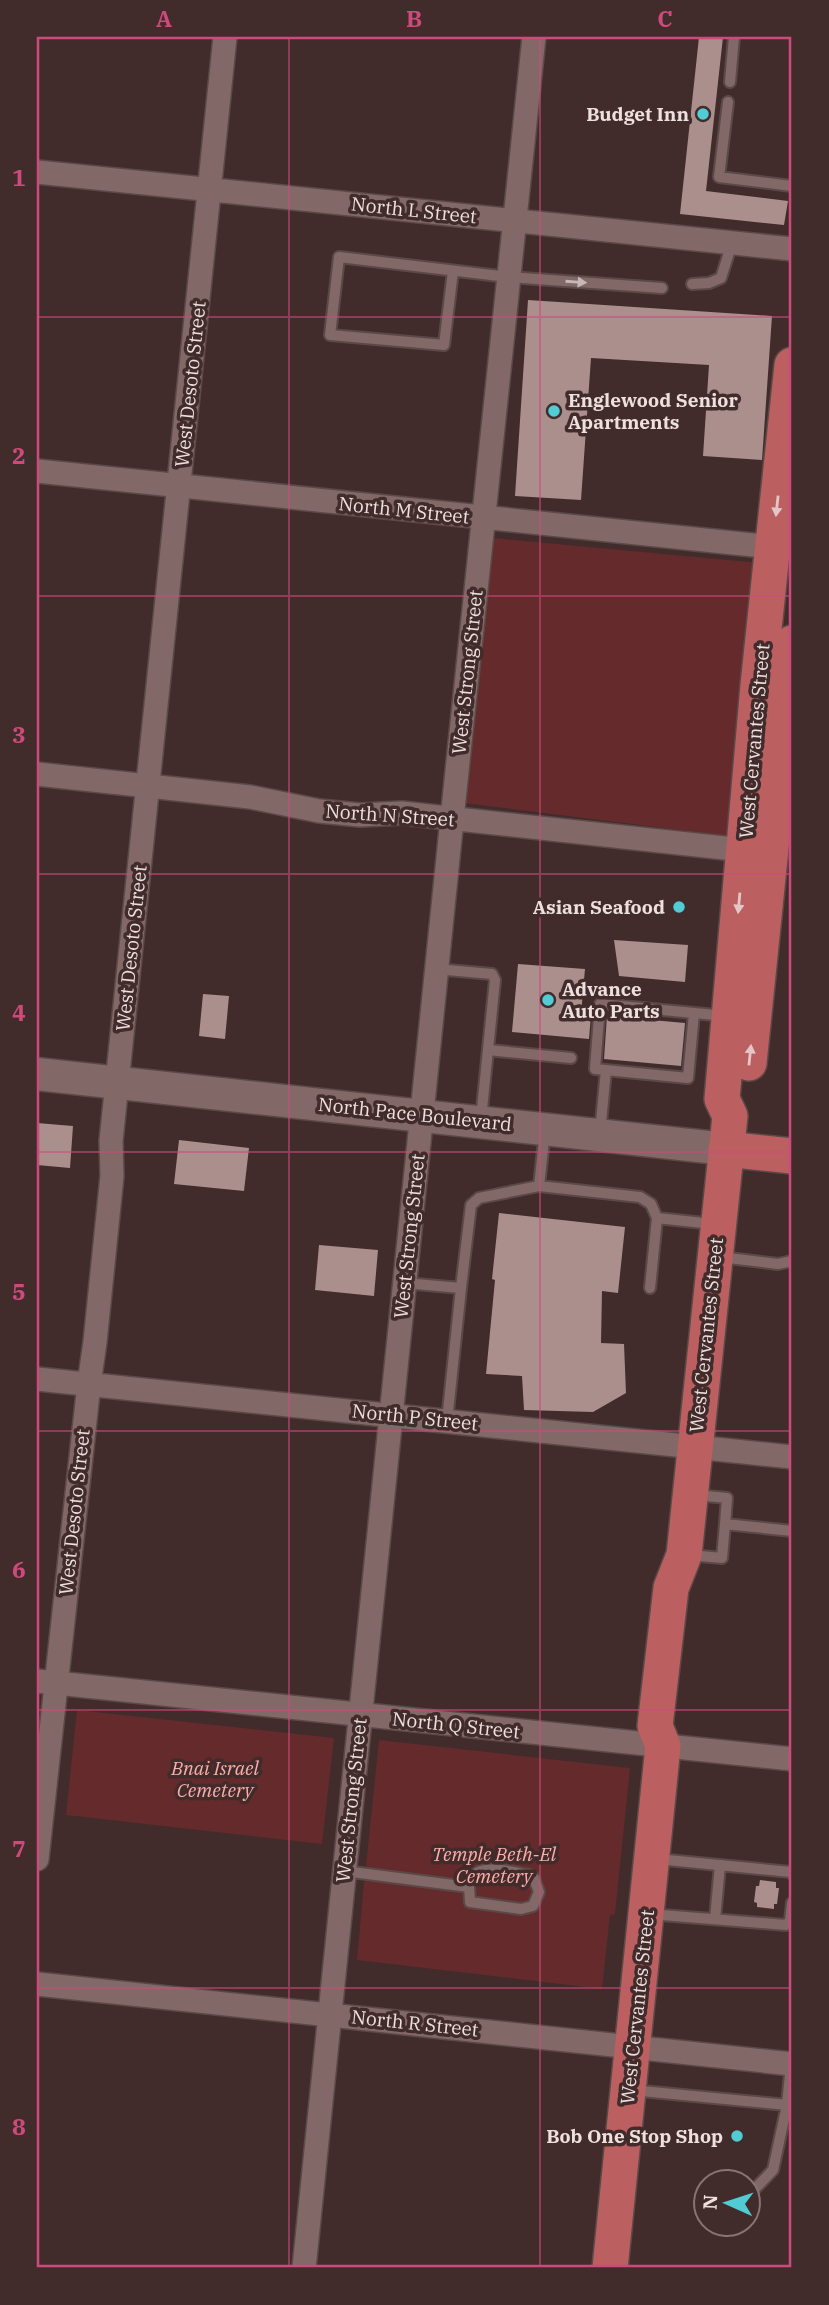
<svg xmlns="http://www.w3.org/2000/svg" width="829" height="2305" font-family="'IBM Plex Serif',serif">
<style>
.green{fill:#652a2b}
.building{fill:#aa8f8d}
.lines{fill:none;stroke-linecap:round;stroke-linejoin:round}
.service-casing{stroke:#5b4948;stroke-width:14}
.minor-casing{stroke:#5b4948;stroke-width:26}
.secondary-casing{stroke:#5b4948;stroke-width:35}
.primary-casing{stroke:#5b4948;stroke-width:38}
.service{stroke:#826968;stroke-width:10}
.minor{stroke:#826968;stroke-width:23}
.secondary{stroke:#826968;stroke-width:32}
.primary{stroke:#bb5f61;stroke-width:35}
.oneway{fill:#c9b6b6}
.oneway2{fill:#e5c6c7}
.grid{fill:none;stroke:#cd4a7c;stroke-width:2;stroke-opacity:0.55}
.poi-dot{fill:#51ccd4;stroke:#412c2b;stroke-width:2.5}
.labels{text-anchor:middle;stroke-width:7;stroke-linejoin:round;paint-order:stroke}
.poi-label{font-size:19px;font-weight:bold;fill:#efe0e0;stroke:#412c2b;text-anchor:end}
.street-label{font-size:19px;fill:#efe0e0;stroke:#412c2b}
.park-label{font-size:19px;font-style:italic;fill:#feadaa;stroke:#412c2b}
.neatline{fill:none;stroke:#cd4a7c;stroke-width:2.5}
.grid-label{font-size:23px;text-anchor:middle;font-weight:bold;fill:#cd4a7c}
</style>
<rect width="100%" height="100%" fill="#412c2b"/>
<path class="green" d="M493,538L760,563L736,837L464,803Z
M77,1710L334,1738L322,1844L66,1815Z
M379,1740L630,1768L615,1914L610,1915L602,1989L357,1960L364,1882L368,1880V1868L366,1866Z"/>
<path class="building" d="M699,37H723L706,191L788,201L784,225L680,214Z
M528,300L772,316L762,460L703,456L709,365L591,358L581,500L515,496Z
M614,940L688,945L685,982L619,976Z
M518,964L585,969L581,1014L591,1015L589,1039L512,1032Z
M203,994L229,996L225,1039L199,1036Z
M607,1016L685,1023L681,1066L604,1059Z
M37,1123L73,1126L70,1168L37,1165Z
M179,1140L249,1148L244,1191L174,1184Z
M499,1213L625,1227L618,1293L602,1291L601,1343L624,1344L626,1393L593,1412L524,1410L522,1376L486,1374L495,1280L492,1279Z
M319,1245L378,1250L374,1296L315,1290Z
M760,1880L776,1882V1888H779L777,1904H774V1909L757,1907V1903L754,1902L756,1886H759Z"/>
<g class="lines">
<g class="service-casing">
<path id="service" d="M730,82L734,37
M728,102L719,177L792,186
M453,271L444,345L330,335L339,257L508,277L662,288
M692,284L709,283L721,278L732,243
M436,969L492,974L495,980L481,1119
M600,1004L694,1013L688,1078L595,1069Z
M694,1013L726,1016
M488,1050L571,1058
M600,1133L606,1070
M539,1186L640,1197L651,1204L657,1218L713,1224
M720,1257L778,1264L792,1261
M404,1283L461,1288L447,1421
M461,1288L471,1205L479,1198L539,1186L545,1131
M650,1288L657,1218
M696,1495L727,1498L725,1524
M690,1555L722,1558L725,1524L792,1531
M657,1859L791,1872L792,1874
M344,1871L469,1887C469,1885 472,1877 473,1876C484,1863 515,1873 529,1875L534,1878L539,1892L533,1906L521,1909L470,1902L469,1887
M649,1914L786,1925L790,1921L792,1903
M715,1919L720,1865
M631,2090L787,2105
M748,2196L773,2170L787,2105L791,2064"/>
</g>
<g class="minor-casing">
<path id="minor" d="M37,172L792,249
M37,471L772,547
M37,774L250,797L319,811L360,815L402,813L743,850
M37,1379L792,1457
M37,1681L792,1759
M37,1859L89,1384L95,1342L112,1176L111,1141L225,37
M37,1984L792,2064
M304,2268L452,819L534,37"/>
</g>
<g class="secondary-casing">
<path id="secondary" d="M37,1074L726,1149"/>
</g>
<g class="primary-casing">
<path id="primary" d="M749,1063L792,643
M726,1149L792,1156
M610,2268L663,1746L655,1726L671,1588L684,1555L730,1116L722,1099L758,685L792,365"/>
</g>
<use href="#service" class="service"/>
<use href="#minor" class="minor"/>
<use href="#secondary" class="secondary"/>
<use href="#primary" class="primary"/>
</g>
<defs><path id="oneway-solid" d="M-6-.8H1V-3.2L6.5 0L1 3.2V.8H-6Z" transform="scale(1.75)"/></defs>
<use class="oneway" href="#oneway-solid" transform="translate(576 282) rotate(4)"/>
<g class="oneway2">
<use href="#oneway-solid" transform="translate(777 506) rotate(96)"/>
<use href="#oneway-solid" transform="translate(739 903) rotate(95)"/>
<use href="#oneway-solid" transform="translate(750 1055) rotate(-84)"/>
</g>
<path class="grid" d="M289,37V2268M540,37V2268M37,317H792M37,596H792M37,874H792M37,1152H792M37,1431H792M37,1710H792M37,1988H792"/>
<g class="poi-dot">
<circle cx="703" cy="114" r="7"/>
<circle cx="554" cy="411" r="7"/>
<circle cx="679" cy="907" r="7"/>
<circle cx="548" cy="1000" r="7"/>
<circle cx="737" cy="2136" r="7"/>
</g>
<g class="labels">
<g class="poi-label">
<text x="689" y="121">Budget Inn</text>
<text x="568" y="407" text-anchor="start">Englewood Senior<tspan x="568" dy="22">Apartments</tspan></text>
<text x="665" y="914">Asian Seafood</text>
<text x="562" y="996" text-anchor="start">Advance<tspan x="562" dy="22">Auto Parts</tspan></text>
<text x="723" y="2143">Bob One Stop Shop</text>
</g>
<g class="street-label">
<text transform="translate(414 210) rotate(6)" y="7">North L Street</text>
<text transform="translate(190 384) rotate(-84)" y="7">West Desoto Street</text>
<text transform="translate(404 510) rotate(6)" y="7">North M Street</text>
<text transform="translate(467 672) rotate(-84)" y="7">West Strong Street</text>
<text transform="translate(754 741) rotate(-85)" y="7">West Cervantes Street</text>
<text transform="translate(390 815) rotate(4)" y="7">North N Street</text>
<text transform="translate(131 948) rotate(-84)" y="7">West Desoto Street</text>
<text transform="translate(415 1114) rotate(6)" y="7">North Pace Boulevard</text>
<text transform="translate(409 1236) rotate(-84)" y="7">West Strong Street</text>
<text transform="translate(706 1335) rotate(-84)" y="7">West Cervantes Street</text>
<text transform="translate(415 1417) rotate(6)" y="7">North P Street</text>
<text transform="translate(74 1512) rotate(-84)" y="7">West Desoto Street</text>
<text transform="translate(456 1725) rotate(6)" y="7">North Q Street</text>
<text transform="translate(351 1800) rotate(-84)" y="7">West Strong Street</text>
<text transform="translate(637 2007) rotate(-84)" y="7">West Cervantes Street</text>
<text transform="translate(415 2023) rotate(6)" y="7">North R Street</text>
</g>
<g class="park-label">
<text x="215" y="1775">Bnai Israel<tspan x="215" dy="22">Cemetery</tspan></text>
<text x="494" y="1861">Temple Beth-El<tspan x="494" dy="22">Cemetery</tspan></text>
</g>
</g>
<rect width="829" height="2305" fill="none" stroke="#412c2b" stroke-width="77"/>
<g transform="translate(727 2203) rotate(273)"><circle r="33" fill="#412c2b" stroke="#877473" stroke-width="2"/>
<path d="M0-5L12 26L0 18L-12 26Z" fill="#51ccd4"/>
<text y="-10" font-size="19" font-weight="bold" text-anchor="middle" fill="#efe0e0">N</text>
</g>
<rect x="38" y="38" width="752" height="2228" class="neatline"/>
<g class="grid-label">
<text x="164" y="27">A</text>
<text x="414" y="27">B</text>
<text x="665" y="27">C</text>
<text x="19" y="186">1</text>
<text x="19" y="464">2</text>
<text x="19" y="743">3</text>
<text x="19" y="1021">4</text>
<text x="19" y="1300">5</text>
<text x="19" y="1578">6</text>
<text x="19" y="1857">7</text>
<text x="19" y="2135">8</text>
</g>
</svg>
